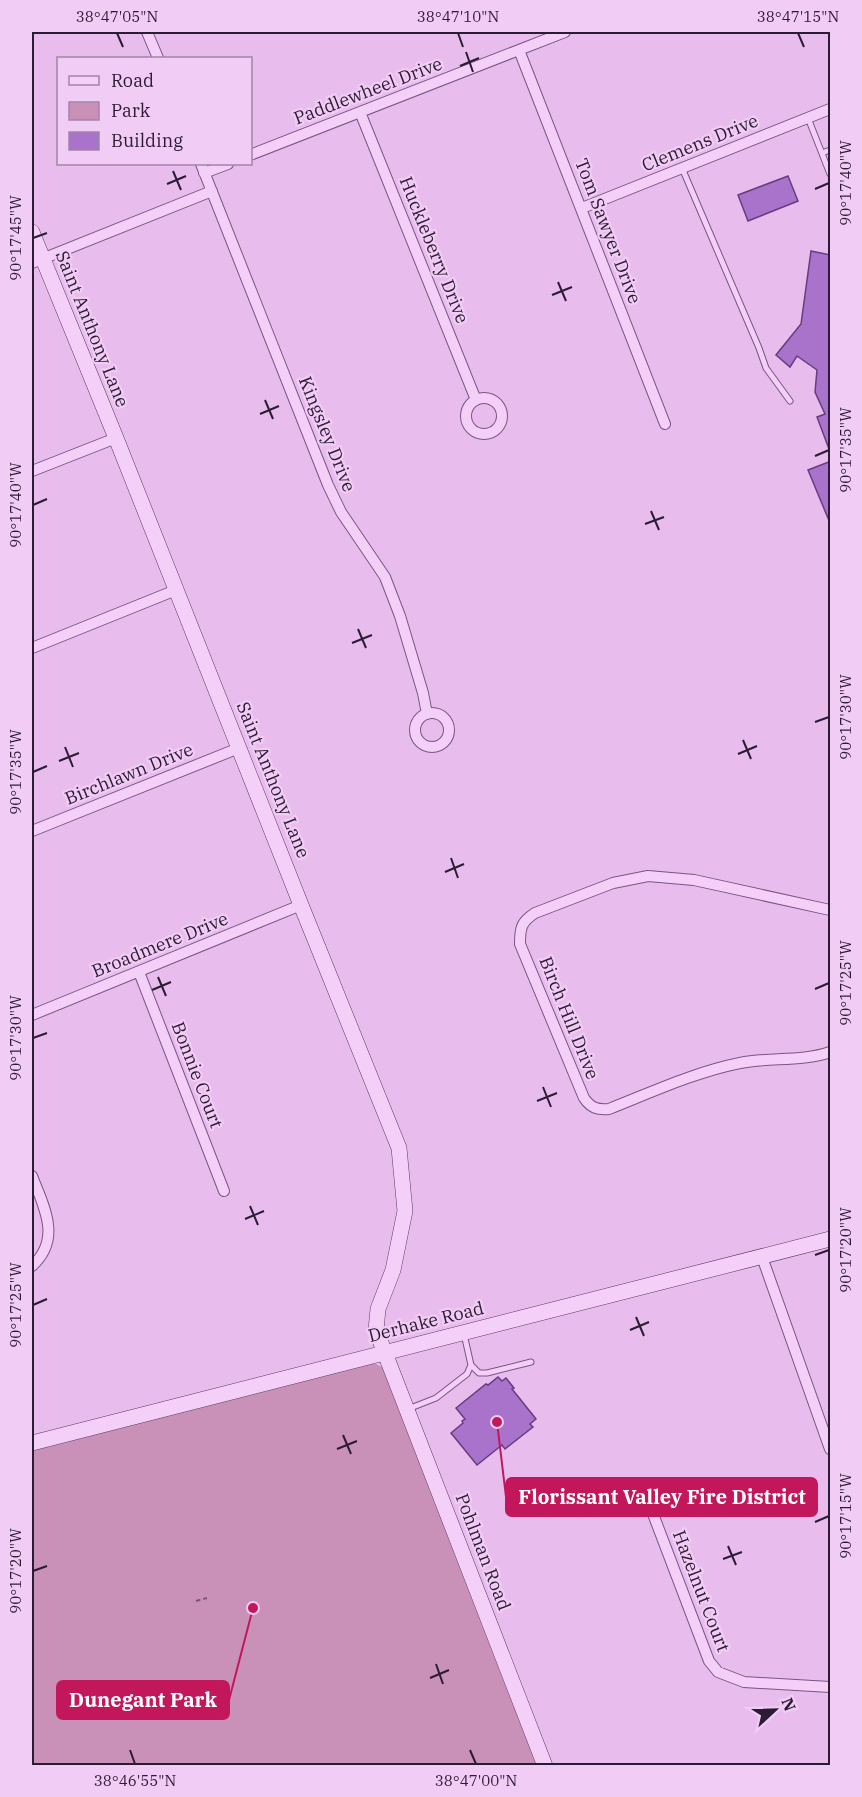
<svg xmlns="http://www.w3.org/2000/svg" width="862" height="1797" font-family="'IBM Plex Serif',serif">
<style>
.green{fill:#ca91b8}
.building{fill:#a972cb;stroke:#673c83;stroke-width:1.5}
.lines{fill:none;stroke-linecap:round;stroke-linejoin:round}
.lane-casing{stroke:#785684;stroke-width:7}
.street-casing{stroke:#785684;stroke-width:12}
.secondary-casing{stroke:#593a66;stroke-width:16}
.path{stroke:#785684;stroke-width:2;stroke-dasharray:4.5 3;stroke-linecap:butt}
.lane{stroke:#f4cff8;stroke-width:5}
.street{stroke:#f4cff8;stroke-width:10}
.secondary{stroke:#f4cff8;stroke-width:15}
.ticks{fill:none;stroke:#2c1b34;stroke-width:2}
.labels{text-anchor:middle;stroke-width:4.5;stroke-linejoin:round;paint-order:stroke}
.street-label{font-size:18px;fill:#2c1b34;stroke:#f1ccf5}
.leader{fill:none;stroke:#c2185b;stroke-width:2}
.callout-dot{fill:#c2185b;stroke:#f1ccf5;stroke-width:2}
.callout{fill:#c2185b;stroke:#c2185b;stroke-width:2}
.callout-label{font-size:20px;text-anchor:middle;font-weight:bold;fill:#fff}
.neatline{fill:none;stroke:#2c1b34;stroke-width:2}
.ticks-label{font-size:15px;text-anchor:middle;fill:#2c1b34}
</style>
<rect width="100%" height="100%" fill="#e8bded"/>
<path class="green" d="M368,1364H376L382,1367L536,1765L32,1766V1451Z"/>
<path class="building" d="M788,176L798,201L748,221L738,195Z
M811,251L831,255V449H829L817,417L825,414L815,392L817,370L797,356L790,367L776,355L801,324Z
M831,461V523H830L808,470Z
M498,1377L502,1381L506,1378L514,1388L512,1389L536,1419L530,1424L533,1427L505,1449L502,1445L477,1465L451,1433L463,1423L462,1421L465,1419L456,1408L486,1384L488,1385Z"/>
<g class="lines">
<g class="lane-casing">
<path id="lane" d="M808,118L830,174
M822,153L830,150
M682,168L759,348L766,368L790,401
M471,1365L479,1373H487L531,1362
M408,1409L436,1398L467,1374L471,1365L464,1334"/>
</g>
<g class="street-casing">
<path id="street" d="M147,32L158,58
M519,50L665,424
M360,112L476,400
M250,155L565,32
M201,164L328,485L341,512L385,577L400,616L423,693L427,714
M204,173L228,164
M582,208L830,109
M32,263L212,191
M466 416a18 18 0 1 1 36 0a18 18 0 1 1-36 0Z
M32,471L116,438
M32,648L176,590
M415 730a17 17 0 1 1 34 0a17 17 0 1 1-34 0Z
M32,831L239,748
M830,910L694,880L648,876L613,883L535,913C521,922 520,928 520,944L584,1098C591,1108 597,1110 609,1109C652,1092 695,1072 740,1063C769,1057 802,1062 830,1052
M139,972L224,1191
M32,1015L301,905
M32,1176C44,1207 62,1239 32,1266
M762,1257L830,1449
M635,1485L650,1506L709,1661L718,1672L744,1682L830,1687"/>
</g>
<g class="secondary-casing">
<path id="secondary" d="M32,232L116,438L301,905L399,1148L405,1211L393,1270L378,1309L376,1330L545,1766
M32,1443L830,1239"/>
</g>
<path class="path" d="M196,1601L207,1598"/>
<use href="#lane" class="lane"/>
<use href="#street" class="street"/>
<use href="#secondary" class="secondary"/>
</g>
<path class="ticks" d="M117,33L123,47M458,33L463,47M798,33L804,47M466,52L473,72M460,66L479,58M173,171L181,190M167,184L186,176M815,189L829,183M33,238L47,233M558,282L566,301M552,295L572,287M265,400L273,419M260,414L279,406M815,456L829,450M33,505L47,499M651,511L659,530M645,524L664,517M358,629L366,648M352,643L372,635M815,722L829,717M743,740L751,759M65,747L73,767M738,754L757,746M59,761L79,753M33,772L47,766M451,858L458,878M445,872L464,864M158,977L166,996M815,989L829,983M152,990L171,982M33,1038L47,1033M543,1087L551,1107M537,1101L557,1093M250,1206L258,1225M245,1219L264,1211M815,1255L829,1250M33,1305L47,1299M636,1317L644,1336M630,1330L649,1322M343,1435L351,1454M337,1449L357,1441M815,1522L829,1516M728,1546L736,1565M723,1559L742,1552M33,1571L47,1566M436,1664L443,1684M430,1678L449,1670M130,1750L135,1764M470,1750L476,1764"/>
<g class="labels">
<g class="street-label">
<text transform="translate(368 91) rotate(-21)" y="6">Paddlewheel Drive</text>
<text transform="translate(700 143) rotate(-22)" y="6">Clemens Drive</text>
<text transform="translate(608 231) rotate(69)" y="6">Tom Sawyer Drive</text>
<text transform="translate(434 250) rotate(68)" y="6">Huckleberry Drive</text>
<text transform="translate(92 329) rotate(68)" y="6">Saint Anthony Lane</text>
<text transform="translate(327 434) rotate(68)" y="6">Kingsley Drive</text>
<text transform="translate(129 774) rotate(-22)" y="6">Birchlawn Drive</text>
<text transform="translate(273 780) rotate(68)" y="6">Saint Anthony Lane</text>
<text transform="translate(160 945) rotate(-22)" y="6">Broadmere Drive</text>
<text transform="translate(569 1018) rotate(68)" y="6">Birch Hill Drive</text>
<text transform="translate(197 1075) rotate(69)" y="6">Bonnie Court</text>
<text transform="translate(426 1322) rotate(-14)" y="6">Derhake Road</text>
<text transform="translate(483 1552) rotate(69)" y="6">Pohlman Road</text>
<text transform="translate(701 1591) rotate(69)" y="6">Hazelnut Court</text>
</g>
</g>
<path class="leader" d="M497 1422L506 1497M253 1608L229 1700"/>
<g class="callout-dot">
<circle cx="497" cy="1422" r="6"/>
<circle cx="253" cy="1608" r="6"/>
</g>
<g class="callout">
<rect x="506" y="1478" width="311" height="38" rx="6"/>
<rect x="57" y="1681" width="172" height="38" rx="6"/>
</g>
<g class="callout-label">
<text x="662" y="1504">Florissant Valley Fire District</text>
<text x="143" y="1707">Dunegant Park</text>
</g>
<rect width="862" height="1797" fill="none" stroke="#f1ccf5" stroke-width="66"/>
<rect x="57" y="57" width="195" height="108" fill="#f1ccf5" stroke="#a285a8" stroke-width="1.5"/>
<rect x="69" y="76" width="30" height="9" fill="#f4cff8" stroke="#a285a8" stroke-width="1.5"/>
<text x="111" y="87" font-size="18" fill="#2c1b34">Road</text>
<rect x="69" y="102" width="30" height="18" fill="#ca91b8" stroke="#a285a8" stroke-width="1.5"/>
<text x="111" y="117" font-size="18" fill="#2c1b34">Park</text>
<rect x="69" y="132" width="30" height="18" fill="#a972cb" stroke="#a285a8" stroke-width="1.5"/>
<text x="111" y="147" font-size="18" fill="#2c1b34">Building</text>
<g transform="translate(775 1710) rotate(68)" stroke="#f1ccf5" stroke-width="4.5" paint-order="stroke">
<path d="M0-4.5L10 22L0 15L-10 22Z" fill="#2c1b34"/>
<text y="-9" font-size="16" font-weight="bold" text-anchor="middle" fill="#2c1b34">N</text>
</g>
<rect x="33" y="33" width="796" height="1731" class="neatline"/>
<g class="ticks-label">
<text x="117" y="22">38°47'05"N</text>
<text x="458" y="22">38°47'10"N</text>
<text x="798" y="22">38°47'15"N</text>
<text transform="translate(846 183) rotate(-90)" y="5">90°17'40"W</text>
<text transform="translate(16 238) rotate(-90)" y="5">90°17'45"W</text>
<text transform="translate(846 450) rotate(-90)" y="5">90°17'35"W</text>
<text transform="translate(16 505) rotate(-90)" y="5">90°17'40"W</text>
<text transform="translate(846 717) rotate(-90)" y="5">90°17'30"W</text>
<text transform="translate(16 772) rotate(-90)" y="5">90°17'35"W</text>
<text transform="translate(846 983) rotate(-90)" y="5">90°17'25"W</text>
<text transform="translate(16 1038) rotate(-90)" y="5">90°17'30"W</text>
<text transform="translate(846 1250) rotate(-90)" y="5">90°17'20"W</text>
<text transform="translate(16 1305) rotate(-90)" y="5">90°17'25"W</text>
<text transform="translate(846 1516) rotate(-90)" y="5">90°17'15"W</text>
<text transform="translate(16 1571) rotate(-90)" y="5">90°17'20"W</text>
<text x="135" y="1786">38°46'55"N</text>
<text x="476" y="1786">38°47'00"N</text>
</g>
</svg>
